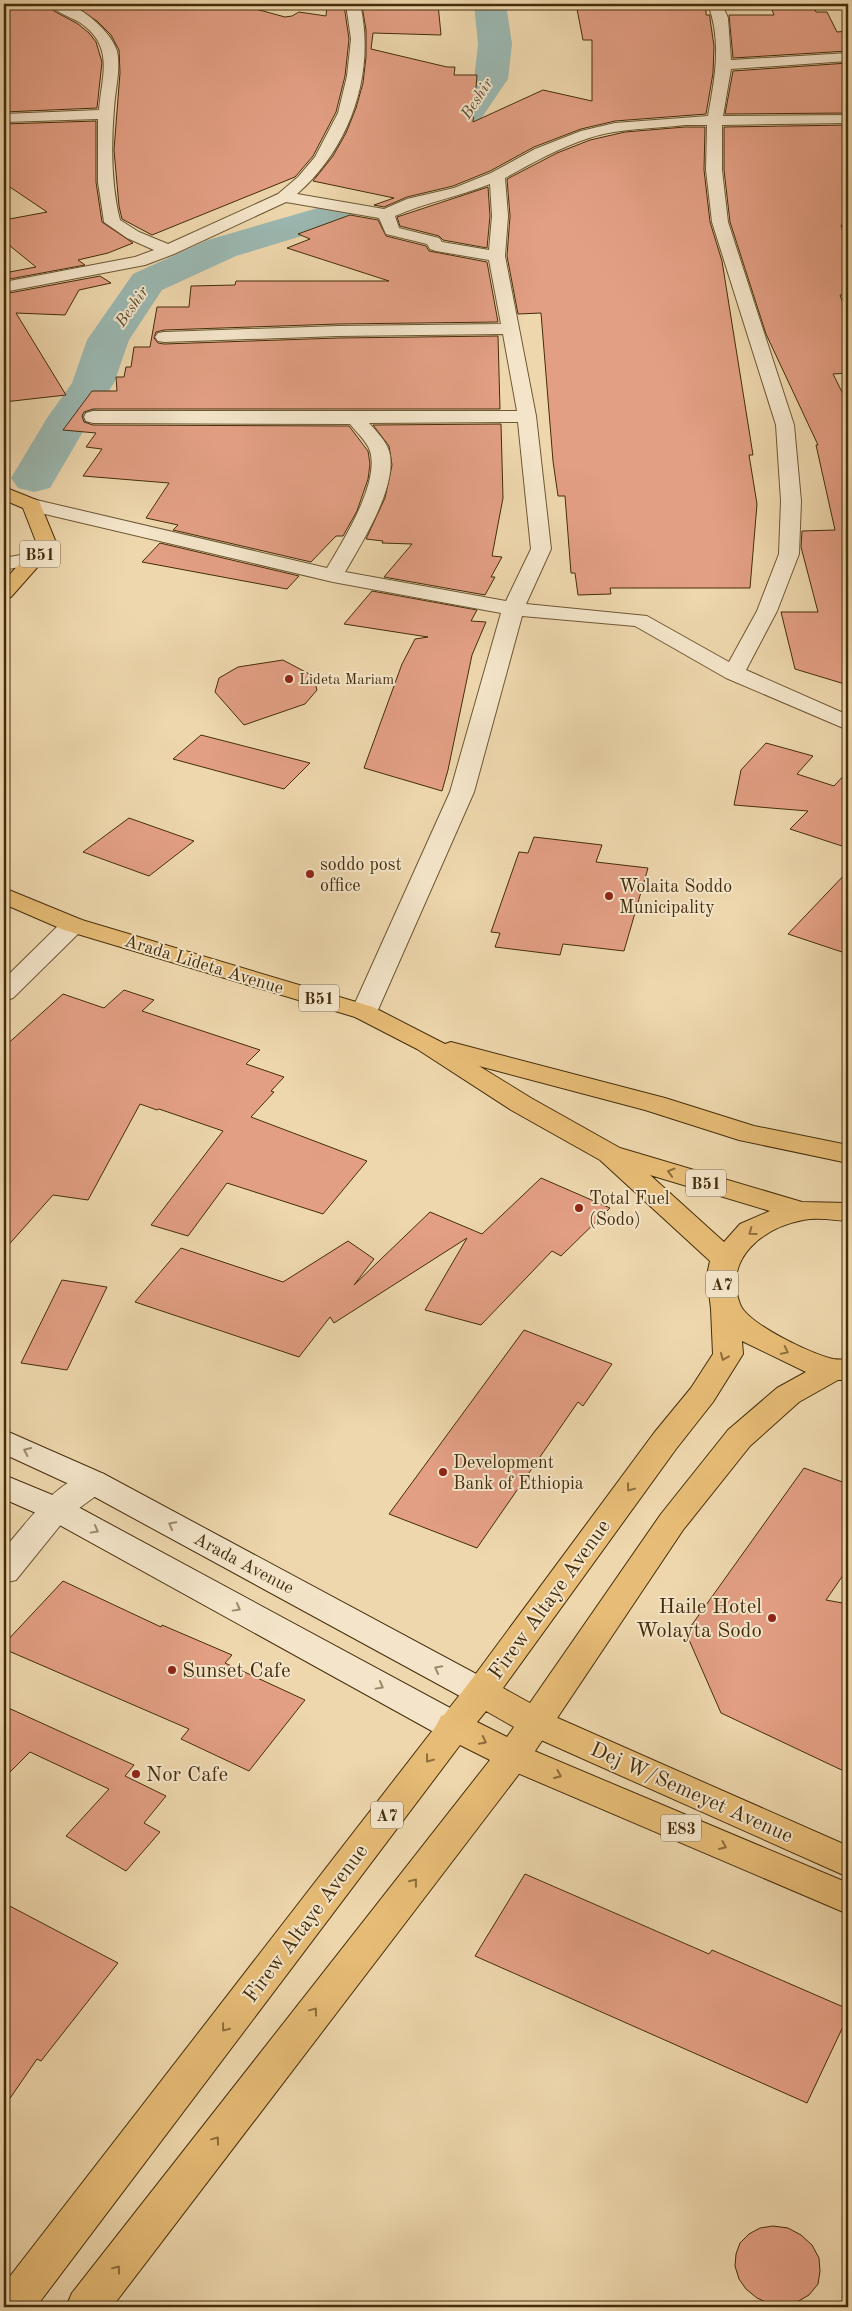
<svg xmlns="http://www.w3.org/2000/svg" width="852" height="2311" font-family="'Old Standard TT',serif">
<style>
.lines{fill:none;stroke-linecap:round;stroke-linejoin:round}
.river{fill:#9bb8b1;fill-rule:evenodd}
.building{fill:#e39f84;stroke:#442d0b}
.street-casing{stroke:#6e5834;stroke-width:2}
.secondary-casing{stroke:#442d0b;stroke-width:2}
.primary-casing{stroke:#442d0b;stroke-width:2}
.highway-casing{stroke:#442d0b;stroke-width:2}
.street{fill:#f4e5ca;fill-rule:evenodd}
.secondary{fill:#f4e5ca;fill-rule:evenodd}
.primary{fill:#e7bc76;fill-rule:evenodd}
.highway{fill:#e7bc76;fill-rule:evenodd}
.oneway{stroke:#8d6d3b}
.oneway2{stroke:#9c896a}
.poi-dot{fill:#8f2418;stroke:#f4e5ca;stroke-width:2}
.labels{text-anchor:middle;stroke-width:4;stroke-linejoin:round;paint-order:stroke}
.far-poi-label{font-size:15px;fill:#442d0b;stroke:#f4e5ca;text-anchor:start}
.far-water-label{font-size:16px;font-style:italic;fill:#55492c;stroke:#f4e5ca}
.shield{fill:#f4e5ca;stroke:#796444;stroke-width:1}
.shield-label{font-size:16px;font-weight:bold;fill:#442d0b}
.poi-label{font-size:18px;fill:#442d0b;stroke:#f4e5ca;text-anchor:start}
.street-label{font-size:18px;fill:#442d0b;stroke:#f4e5ca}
.near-street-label{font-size:21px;fill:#442d0b;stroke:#f4e5ca}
.near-poi-label{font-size:21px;fill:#442d0b;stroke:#f4e5ca;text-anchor:start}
</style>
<rect width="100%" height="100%" fill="#eed7ad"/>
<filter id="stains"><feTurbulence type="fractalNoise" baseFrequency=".004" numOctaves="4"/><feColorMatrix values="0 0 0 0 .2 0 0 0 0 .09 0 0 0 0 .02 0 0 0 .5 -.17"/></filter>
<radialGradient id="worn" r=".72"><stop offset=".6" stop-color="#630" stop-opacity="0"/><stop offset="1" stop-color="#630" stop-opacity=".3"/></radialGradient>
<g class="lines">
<path class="river" d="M474,4H506L512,44L508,79L472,132L423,170L410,173L397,170L392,162L397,154L446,116L474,79L478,44Z
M335,203L348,206L354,214L348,222L236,256L162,290L129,340L114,383L91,418L50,488L34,492L18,488L11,478L47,418L72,383L87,340L133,274L208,240Z"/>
</g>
<path class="building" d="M4,4H47L54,11L78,24L89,33L96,42L102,62L97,108L4,112Z
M71,4H252V8L285,17L292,16L299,12L326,16L327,5H344L349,39L345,76L336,112L313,156L295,177L152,235L122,219L119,206L114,150L120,73L119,50L111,35L97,21Z
M402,4H438L441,35L373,33L371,49L447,67H455L454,75H477L473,122L543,90L592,101V40H583L576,4H706V15H710V19L714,46L713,73L706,114L615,121L581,129L534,147L490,171L453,186L407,197L384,207L374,205L394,198L313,181L333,156L346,133L356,108L363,83L366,57V30L362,6L401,7Z
M770,4H812L816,12H827L837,32L848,31V51L733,58L729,15H774Z
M848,63V82H844L848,90V113L725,114L733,71Z
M96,121V182L102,222L133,243L108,253L78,260L85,265L4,280V273L36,267L4,241V220L47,212L4,183V124Z
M848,125V137H845L848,160V225H841L848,249V295H840L848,317V373L833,374L848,404V685L795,669L781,612H818L801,547L802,531L835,530L816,445H818L766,334L730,222L724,170V127Z
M685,127H705L704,170L710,222L722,261L753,455H749L757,504L750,588H610L611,594L578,595L575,573H571L565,496H558L553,461L541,313L518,314L507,256L510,216L507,179L557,153L590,140L625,132Z
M488,187L490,216L487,248L443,240L439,236L400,226L397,217Z
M350,215L378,220L386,236L426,246L429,251L487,262L498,322L338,324L164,330L156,332L154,338L158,343L164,344L338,338L498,336L500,409H93L84,412L82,416L84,422L93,425L349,426L368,451L370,464L368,479L357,511L343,536H336L311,562L173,530L178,525L146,518L169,483L83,476L102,449L86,447L96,433L63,430L92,391H117L116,377H124L126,367H131L134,347H150L157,307H189L191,286L235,285L236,281H389L287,248L310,239L298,234Z
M100,276L111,283L79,290L65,315L16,313L66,395L4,402V294Z
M501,424L503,498L492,556L502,557L491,577H495L485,595L384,577L412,544L382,543L383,541L366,539L385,498L392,465L389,446L373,425Z
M160,543L299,576L287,589L142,562Z
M372,591L477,610L471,621L486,622L472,655L448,770L442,791L364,768L402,664L415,639L428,637L344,624Z
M283,660L313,676L317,690L305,704L244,725L215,692L219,678L238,667Z
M201,735L310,763L284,789L173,759Z
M766,743L813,756L797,774L834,786L848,771V848L790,829L808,811L734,805L741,770Z
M129,818L194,841L149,876L83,852Z
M534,837L602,845L596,862L648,868L624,951L563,944L560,955L495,947L500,933L491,932L519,852L528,853Z
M848,871V954L788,934Z
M124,990L154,1000L142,1011L260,1050L246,1064L284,1077L271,1091L274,1092L251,1117L367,1161L323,1214L227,1183L188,1236L151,1225L223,1131L159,1109L157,1110L140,1104L88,1200L53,1195L4,1250V1047L63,994L104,1008Z
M541,1178L610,1208L561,1256L552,1251L481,1325L425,1310L467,1238L334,1323L330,1317L299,1357L135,1302L181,1248L283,1282L348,1241L374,1259L354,1285L430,1212L482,1234Z
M62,1280L107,1287L67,1370L21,1363Z
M524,1330L612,1364L583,1406L578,1402L477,1548L389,1514Z
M804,1468L848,1484V1568L826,1600L848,1604V1773L721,1713L686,1633Z
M63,1581L161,1627L162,1625L232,1655L225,1663L305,1700L249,1771L181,1739L189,1729L4,1649V1644Z
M4,1706L134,1765L125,1776L166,1796L144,1823L160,1832L126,1871L66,1836L109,1789L30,1752L4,1778Z
M525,1874L709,1954L712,1950L848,2009V2016L807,2103L475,1956Z
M4,1903L118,1963L41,2061L37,2059L4,2107Z
M773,2226L788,2228L801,2235L812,2245L819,2258L820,2271L818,2284L809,2295L797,2302L783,2305L770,2304L757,2298L746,2289L739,2279L735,2266L736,2254L740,2243L749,2234L760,2228Z"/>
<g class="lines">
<g class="street-casing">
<path id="street" d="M49,4C54,4 60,3 65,4C83,7 112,33 117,51C121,70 115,90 114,109C111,145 111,184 120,220L139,232L168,244L278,194L298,177L315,157L338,113L347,76L351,39L346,4H360C376,73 350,148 297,194L384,209L407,199L454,188L491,173L535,149L581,131L615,123L708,116C715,77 722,42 708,4H722L728,18L731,60L848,53V61L731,69L723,116L848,115V123L722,125V170L728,222L794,425L801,501L799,554L777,611L746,670L848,715V730L726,678L635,626L522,616L474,792L377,1012L373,1017L364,1020L355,1017L351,1012L450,792L501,613L333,582L32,511L25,509L22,505L25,501L32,499L327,568C343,541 380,483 370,451C367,441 356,432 350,424L93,423L86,421L84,417L86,413L93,411H517L503,334L338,336L164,342L158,341L155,337L158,333L164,332L338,326L501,324L489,260L436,251L430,249L427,244L386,234L379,218L286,202L174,254L145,265L4,292V282L135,257L154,250L127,238L104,222L98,182V119L4,122V114L99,110C102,74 115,46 79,22C70,17 56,12 49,4ZM685,125H707L706,170L712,222L776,425L781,501L779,554L757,611L729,662L647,616L526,604L551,549L536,416L505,256L508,216L505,178C532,163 559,148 589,138C619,128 654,129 685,125ZM490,184L492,216L489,250L442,242L439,238L399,228L395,216C426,202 458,197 490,184ZM518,422L531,549L506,601L345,572C361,544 399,485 389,451C386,441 376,431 369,423Z
M37,552L44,554L47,558L44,562L4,570V558Z
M73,918L82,920L85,925L82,930L13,998L4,1001V979L64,920Z
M93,1471L104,1474L109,1482L104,1490L67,1517L16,1580L4,1583V1549C29,1520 55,1482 93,1471Z"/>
</g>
<g class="secondary-casing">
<path id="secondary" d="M4,1430L104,1474L493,1683L498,1692L493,1701L481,1705L469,1701L82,1490L4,1454Z
M4,1475L67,1501L465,1716L470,1726L465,1736L453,1740L441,1736L45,1517L4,1499Z"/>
</g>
<g class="primary-casing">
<path id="primary" d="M535,1708L848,1846V1877L523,1732L518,1722L523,1712Z
M513,1742L848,1883V1914L501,1766L496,1756L501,1746Z"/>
</g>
<g class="highway-casing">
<path id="highway" d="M4,487L39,501L57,545L11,597L4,599V581L37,544L23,508L4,500Z
M4,888L82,920L373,1007L445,1044L451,1042L665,1098L754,1126L848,1145V1163L739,1140L645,1110L479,1066L531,1098L620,1148L802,1202L848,1203V1221C833,1220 818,1217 803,1220C762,1228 723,1259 740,1304C747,1324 812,1354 833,1359C838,1360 843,1359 848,1360V1380H838L799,1402L750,1446L683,1530L525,1766L112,2307H66L72,2293L490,1760L460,1745L36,2307H4V2284L436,1726L441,1716L444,1715L469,1683L654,1433L691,1388L713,1354L711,1309L707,1275L710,1261L600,1160L511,1110L417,1049L355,1017L64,930L4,904ZM650,1175L770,1211L740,1224L724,1242ZM742,1341L806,1372L777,1388L728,1430L661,1514L530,1703L503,1688L676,1449L713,1402L743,1354ZM486,1711L514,1727L507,1737L477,1722Z"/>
</g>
<use href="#street" class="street"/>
<use href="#secondary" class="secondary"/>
<use href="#primary" class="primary"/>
<use href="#highway" class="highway"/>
</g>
<defs><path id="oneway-chevron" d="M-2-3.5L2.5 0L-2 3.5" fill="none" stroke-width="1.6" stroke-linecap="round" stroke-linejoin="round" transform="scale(1.25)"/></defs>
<g class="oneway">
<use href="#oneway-chevron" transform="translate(671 1172) rotate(-163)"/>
<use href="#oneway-chevron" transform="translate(752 1232) rotate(144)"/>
<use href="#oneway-chevron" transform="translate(785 1351) rotate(26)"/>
<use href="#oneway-chevron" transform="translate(724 1357) rotate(113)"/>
<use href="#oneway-chevron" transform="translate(630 1488) rotate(127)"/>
<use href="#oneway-chevron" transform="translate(483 1741) rotate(27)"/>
<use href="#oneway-chevron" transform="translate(429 1759) rotate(127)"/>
<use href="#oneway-chevron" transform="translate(558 1775) rotate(23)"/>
<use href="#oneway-chevron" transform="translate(723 1846) rotate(23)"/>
<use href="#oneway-chevron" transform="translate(414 1882) rotate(-52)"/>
<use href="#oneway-chevron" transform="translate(314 2011) rotate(-53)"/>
<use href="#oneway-chevron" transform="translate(225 2028) rotate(128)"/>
<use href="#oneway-chevron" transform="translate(216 2140) rotate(-53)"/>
<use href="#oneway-chevron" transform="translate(117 2269) rotate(-53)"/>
</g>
<g class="oneway2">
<use href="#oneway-chevron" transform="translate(27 1451) rotate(-155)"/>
<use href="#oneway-chevron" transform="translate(172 1525) rotate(-152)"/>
<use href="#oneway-chevron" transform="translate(95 1530) rotate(29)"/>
<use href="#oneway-chevron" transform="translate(237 1608) rotate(29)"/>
<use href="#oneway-chevron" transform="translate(438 1669) rotate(-152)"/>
<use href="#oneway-chevron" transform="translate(380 1686) rotate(29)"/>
</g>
<g class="poi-dot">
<circle cx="289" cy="679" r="5"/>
<circle cx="310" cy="874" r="5"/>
<circle cx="609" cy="896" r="5"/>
<circle cx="579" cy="1208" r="5"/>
<circle cx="443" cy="1472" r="5"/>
<circle cx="772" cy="1618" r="5"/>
<circle cx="172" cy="1670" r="5"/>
<circle cx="136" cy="1774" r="5"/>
</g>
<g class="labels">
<g class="far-poi-label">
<text x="299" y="684">Lideta Mariam</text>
</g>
<g class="far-water-label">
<text transform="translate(476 98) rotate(-57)" y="6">Beshir</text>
<text transform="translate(131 306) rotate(-55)" y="6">Beshir</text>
</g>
<g class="shield">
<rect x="20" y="540.5" width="40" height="27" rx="4"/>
<rect x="299" y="984.5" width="40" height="27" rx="4"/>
<rect x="686" y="1169.5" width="40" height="27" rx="4"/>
<rect x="706" y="1270.5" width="32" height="27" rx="4"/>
<rect x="371" y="1801.5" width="32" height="27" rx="4"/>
<rect x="661" y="1814.5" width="40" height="27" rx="4"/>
</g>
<g class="shield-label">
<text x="40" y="560">B51</text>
<text x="319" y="1004">B51</text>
<text x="706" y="1189">B51</text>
<text x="722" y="1290">A7</text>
<text x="387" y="1821">A7</text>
<text x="681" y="1834">E83</text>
</g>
<g class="poi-label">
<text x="320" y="870">soddo post<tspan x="320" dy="21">office</tspan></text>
<text x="619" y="892">Wolaita Soddo<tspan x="619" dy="21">Municipality</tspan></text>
<text x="589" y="1204">Total Fuel<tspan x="589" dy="21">(Sodo)</tspan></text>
<text x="453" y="1468">Development<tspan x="453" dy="21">Bank of Ethiopia</tspan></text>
</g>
<g class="street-label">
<text transform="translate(204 964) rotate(17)" y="6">Arada Lideta Avenue</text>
<text transform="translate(244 1563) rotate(28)" y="6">Arada Avenue</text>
</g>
<g class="near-street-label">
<text transform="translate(549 1599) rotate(-54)" y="7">Firew Altaye Avenue</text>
<text transform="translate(692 1792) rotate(24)" y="7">Dej W/Semeyet Avenue</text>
<text transform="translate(305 1923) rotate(-53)" y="7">Firew Altaye Avenue</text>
</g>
<g class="near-poi-label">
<text x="762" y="1613" text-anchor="end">Haile Hotel<tspan x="762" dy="24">Wolayta Sodo</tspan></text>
<text x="182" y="1677">Sunset Cafe</text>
<text x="146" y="1781">Nor Cafe</text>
</g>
</g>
<rect width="852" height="2311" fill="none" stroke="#eed7ad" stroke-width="20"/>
<rect x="5" y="5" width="842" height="2301" fill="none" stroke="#442d0b" stroke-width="2.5"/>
<rect x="10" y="10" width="832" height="2291" fill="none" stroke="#442d0b"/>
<rect width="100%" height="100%" filter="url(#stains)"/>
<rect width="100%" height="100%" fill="url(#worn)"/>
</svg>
